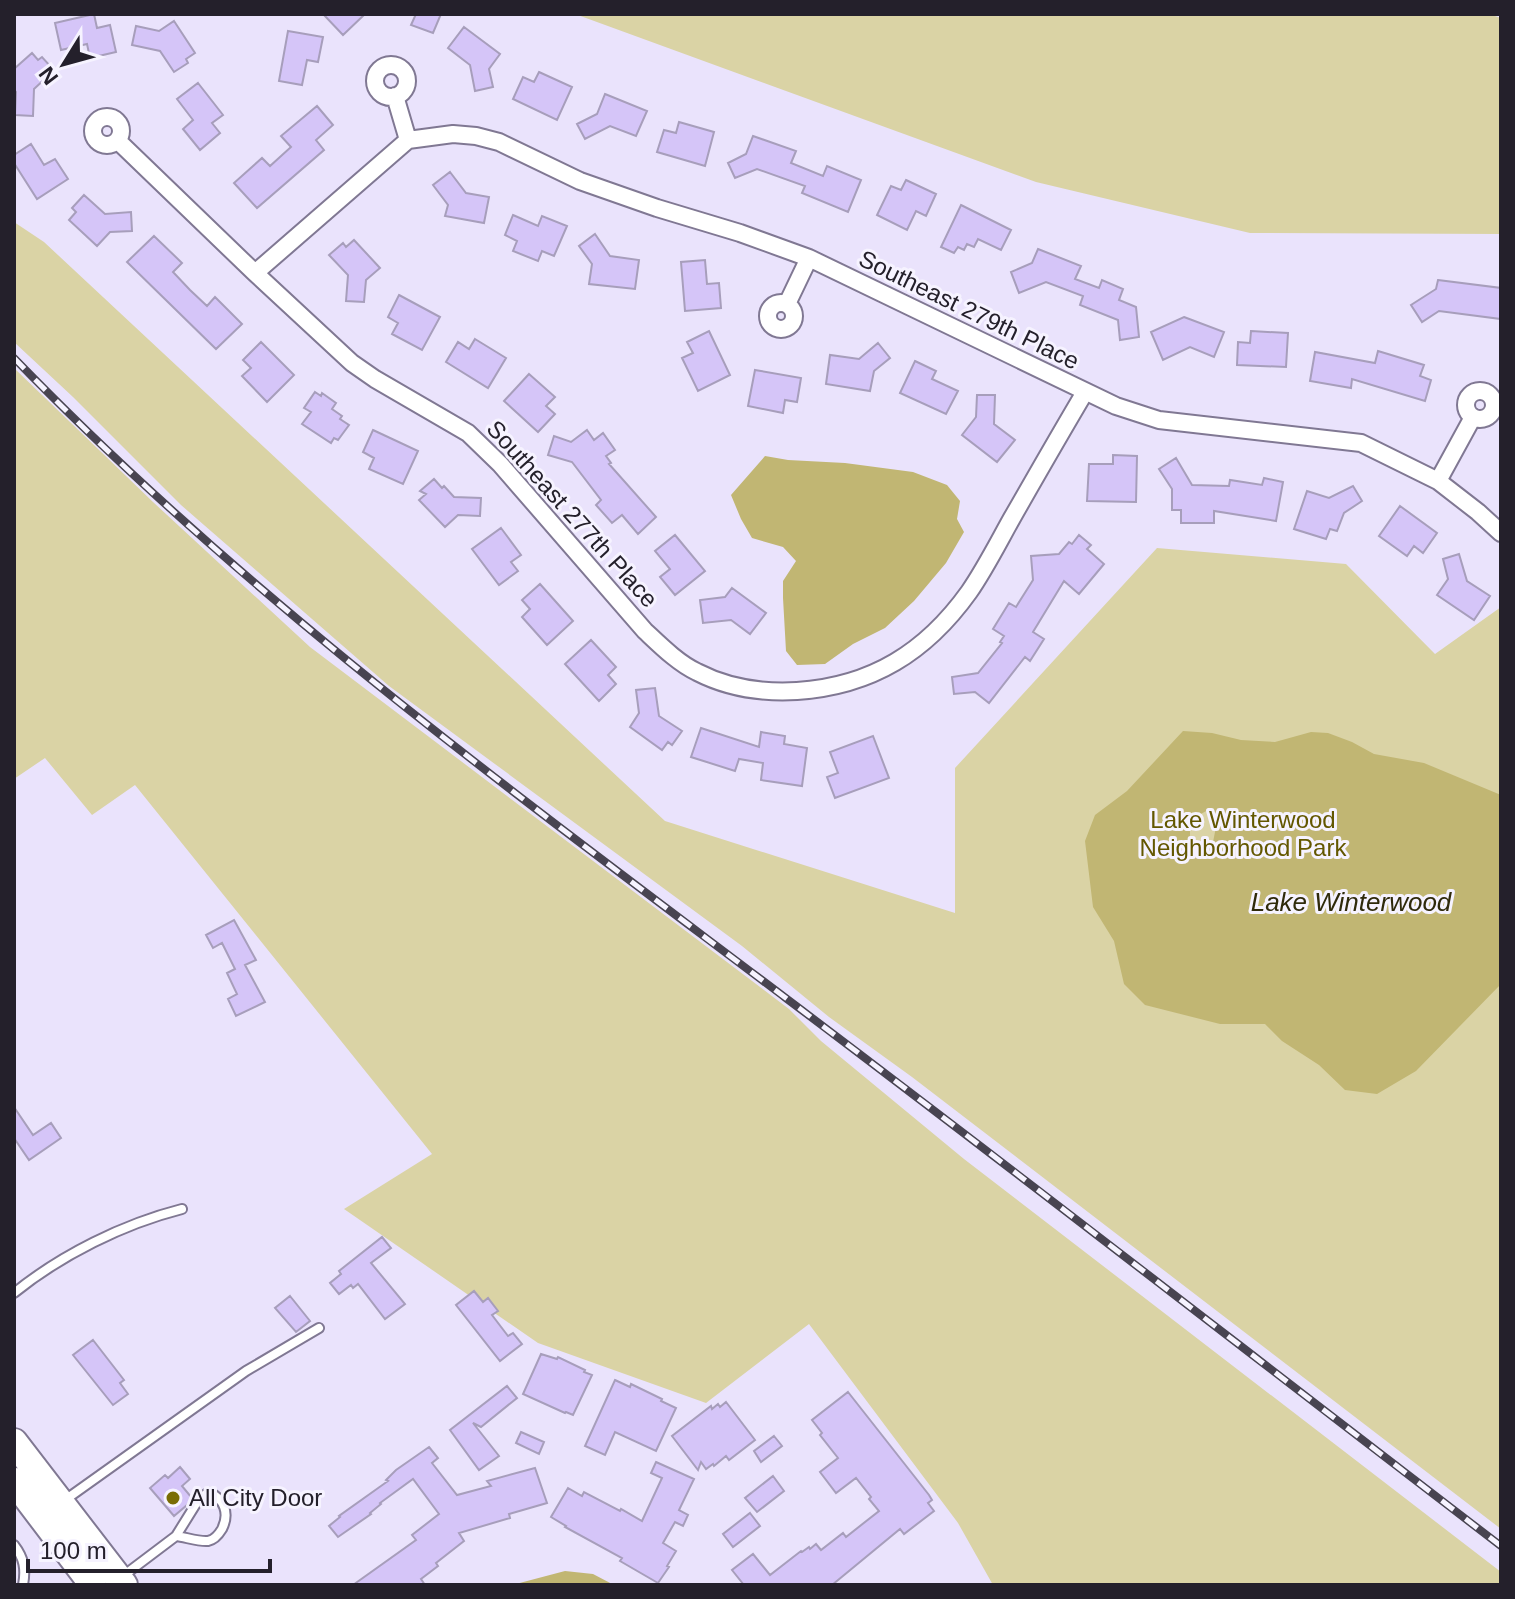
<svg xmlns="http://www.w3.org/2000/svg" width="1515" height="1599" font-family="Arial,sans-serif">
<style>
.green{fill:#dad3a5}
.water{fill:#c1b673;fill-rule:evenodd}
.building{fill:#d5c5f8;stroke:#a79ebb;stroke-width:2}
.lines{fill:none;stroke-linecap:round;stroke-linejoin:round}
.service-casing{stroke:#807893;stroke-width:12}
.minor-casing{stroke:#807893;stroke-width:20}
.primary-casing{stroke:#807893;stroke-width:30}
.service{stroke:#fff;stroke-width:8}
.minor{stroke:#fff;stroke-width:16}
.primary{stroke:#fff;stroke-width:26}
.rail-casing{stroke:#484451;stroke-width:8}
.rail{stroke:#f6f3ff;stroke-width:5;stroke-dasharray:15;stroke-linecap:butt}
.poi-dot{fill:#796c05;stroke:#f6f3ff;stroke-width:3}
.labels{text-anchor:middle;stroke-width:6;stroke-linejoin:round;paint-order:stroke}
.street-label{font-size:24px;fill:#24202b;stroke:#f6f3ff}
.park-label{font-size:24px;fill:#635700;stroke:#f6f3ff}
.poi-label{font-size:24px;fill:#24202b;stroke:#f6f3ff;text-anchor:start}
.water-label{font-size:26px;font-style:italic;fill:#2f2a0b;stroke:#f6f3ff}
</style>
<rect width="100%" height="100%" fill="#eae3fc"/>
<path class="green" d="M575,14H1489L1501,18V234L1250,233L1036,182Z
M14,222L44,242L665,821L955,913V768L1157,548L1346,564L1435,654L1501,607V1529L912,1077L829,1017L742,946L389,686L181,505L73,397L14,342Z
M14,368L153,502L310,647L789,1009L821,1041L964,1159L1501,1572V1585H993L958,1523L809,1324L706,1403L538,1343L344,1209L432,1154L135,785L92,815L45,758L14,779Z"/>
<path class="water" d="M765,456L788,460L845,463L913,472L947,485L960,501L957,519L964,532L946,563L914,601L885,628L853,644L825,664L797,665L786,651L783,598V581L796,561L783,547L752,538L741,519L731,495Z
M1183,731L1212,733L1241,740L1275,742L1311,732L1328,733L1352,742L1374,754L1424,763L1501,795V984L1416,1071L1377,1094L1345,1090L1319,1065L1282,1041L1265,1024H1220L1145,1005L1124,984L1114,941L1093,907L1085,841L1095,815L1127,791ZM1208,810L1217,822L1213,842L1190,840V820Z
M565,1571L593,1574L614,1585H512Z"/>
<path class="building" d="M94,14L97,28L110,25L116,52L90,58L87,44L61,50L55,23Z
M323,14H365L343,35Z
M416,14H441L433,33L411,25Z
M174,21L195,53L186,59L188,63L174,72L160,51L132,45L136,26L159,31Z
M464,27L500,54L489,69L493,87L475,91L470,65L448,48Z
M288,31L323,37L318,62L307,60L302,85L279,81Z
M32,53L38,60L42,57L52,68L44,74L47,77L34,89L33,116L15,115L16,92L14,90V69Z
M539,72L572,87L557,120L513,99L523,77L534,82Z
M198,83L223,115L212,123L220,133L200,150L183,129L193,120L177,99Z
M605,94L647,111L636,136L610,126L585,139L577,124L597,114Z
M317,106L333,125L316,140L324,150L257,208L234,183L262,158L270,166L291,147L281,136Z
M679,122L714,132L705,166L657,152L664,130L676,133Z
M753,136L796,151L791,163L823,176L827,166L861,180L848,212L802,193L805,186L757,169L735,178L728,163L746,154Z
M31,144L44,165L55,159L68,179L37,199L14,163V155Z
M450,172L466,193L489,197L484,223L445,216L448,205L433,185Z
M906,180L936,194L926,216L916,211L907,230L877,215L891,186L901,190Z
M84,195L105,214L131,212L132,231L110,232L97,246L69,220L76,212L72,208Z
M961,205L1011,230L1001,250L978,239L974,247L967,244L964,250L958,247L954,253L941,247Z
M513,215L538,226L542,216L567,226L554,256L542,251L538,261L513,251L517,241L505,235Z
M595,234L610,256L639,260L635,289L589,284L592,264L579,246Z
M154,236L182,263L173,272L190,290L207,306L215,297L242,324L216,349L127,262Z
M354,240L380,268L366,280L364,302L346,301L348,275L329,255L343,243L346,247Z
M1038,249L1081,266L1075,279L1099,288L1102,280L1123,289L1119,300L1136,307L1139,337L1120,340L1118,320L1080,305L1083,296L1046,282L1019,293L1011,272L1032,263Z
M705,260L707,284L719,283L721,308L685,311L681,262Z
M1438,280L1501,288V319L1439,311L1422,322L1411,305L1436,289Z
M399,295L440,317L422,350L392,334L398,323L388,317Z
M1184,317L1224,332L1214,357L1190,347L1163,360L1151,332Z
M709,331L730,375L698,391L682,358L693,353L687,342Z
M1251,331L1288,333L1286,367L1237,365L1238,342L1250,343Z
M475,339L506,358L488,388L446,362L458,342L469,349Z
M261,342L294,375L267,402L242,376L251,368L243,360Z
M878,343L890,358L874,371L870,391L826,384L830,355L859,359Z
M1378,351L1424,365L1420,376L1431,380L1425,401L1352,379L1351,388L1310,381L1315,352L1375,363Z
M915,361L936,371L932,379L958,391L946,414L900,393Z
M755,370L801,378L797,402L785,400L783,413L748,406Z
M529,374L555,397L546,406L555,414L538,432L504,401Z
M315,392L321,396L322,393L336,403L332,409L342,416L340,419L349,425L338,440L334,438L331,443L302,424L311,412L304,408Z
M977,395H995L994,424L1015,440L997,462L962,435L976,417Z
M373,430L418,451L403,484L369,469L374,458L363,452Z
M587,430L594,440L603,433L615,450L606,456L611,463L609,464L656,517L638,534L622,515L612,523L596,505L601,500L572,462L548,455L554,436L571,442Z
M1113,455L1137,456L1136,502L1087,501L1089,464H1113Z
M1176,458L1192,485L1229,486L1230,480L1262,485L1264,478L1283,482L1276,521L1214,511V523H1181V510H1172V489L1159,469Z
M434,479L442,488L444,486L454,497L481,498L480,516L458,515L445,527L419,500L426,494L420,491Z
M1353,486L1362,501L1344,513L1337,531L1330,529L1326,539L1294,529L1307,491L1329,498Z
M1400,506L1437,533L1423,553L1414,546L1407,556L1379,536Z
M501,528L521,555L511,562L518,571L499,585L472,549Z
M675,535L705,571L675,595L660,577L670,569L655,551Z
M1079,535L1091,545L1087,549L1104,564L1079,594L1064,581L1033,632L1044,639L1030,661L1025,657L989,703L975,692L954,694L952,677L978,673L1002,643L1000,642L1004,636L993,629L1009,603L1016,607L1033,580L1031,556L1059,554L1069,542L1072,544Z
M1459,554L1467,581L1490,596L1474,620L1437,595L1448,579L1443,559Z
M540,584L573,621L547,645L522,617L530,609L522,600Z
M732,588L766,613L750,634L731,620L703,623L700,600L725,597Z
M591,640L616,667L608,675L616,684L599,701L565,664Z
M655,688L659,716L682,731L672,745L668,742L662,750L630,727L639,713L636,690Z
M701,728L759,747L761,732L785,736L784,744L807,748L802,786L761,780L763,763L739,759L735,771L691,757Z
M873,736L889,778L835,798L827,777L838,773L830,752Z
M234,920L256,960L245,965L265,1002L236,1016L228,999L237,994L227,973L235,969L222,943L213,948L206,935Z
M14,1107L33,1135L51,1123L61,1138L29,1160L14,1138Z
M382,1237L391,1248L371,1263L405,1304L385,1319L358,1284L353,1288L351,1285L339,1294L330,1283L341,1274L339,1271Z
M474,1291L483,1302L488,1298L498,1311L492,1315L508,1336L513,1333L522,1344L500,1361L456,1305Z
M290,1296L310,1321L296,1332L275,1308Z
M93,1340L124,1380L120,1383L128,1394L113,1405L73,1355Z
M541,1354L557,1359L558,1357L585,1370L584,1372L592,1375L573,1415L566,1412L565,1413L523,1394Z
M615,1380L630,1387L631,1384L662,1399L661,1401L676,1408L656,1451L615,1432L605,1455L585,1446Z
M507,1386L517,1398L481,1427L473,1423L499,1456L479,1470L450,1430Z
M848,1392L929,1495L932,1500L928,1503L934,1511L904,1534L900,1529L832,1585H744L732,1570L753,1554L770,1575L801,1551L802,1552L809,1547L810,1549L816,1544L821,1550L843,1533L846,1537L879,1511L869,1499L871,1497L856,1478L836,1493L820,1472L838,1458L820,1435L822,1433L812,1420Z
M726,1402L755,1440L729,1460L726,1456L714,1466L713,1464L706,1469L701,1462L698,1470L672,1436L711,1406L712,1409L718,1404L720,1407Z
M521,1432L544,1442L539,1454L516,1443Z
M774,1436L782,1446L761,1462L754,1451Z
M429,1447L438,1458L432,1463L457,1495L491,1486L487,1481L535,1468L547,1503L509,1514L510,1518L459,1533L464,1541L436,1563L438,1566L421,1579L425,1585H353L416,1540L412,1535L439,1514L413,1479L380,1503L381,1504L370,1513L371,1514L338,1537L329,1526L340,1517L339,1516L388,1481L386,1480L396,1470Z
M656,1462L694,1479L679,1510L688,1515L683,1526L675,1522L663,1543L676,1551L667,1566L669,1567L658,1583L620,1561L622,1558L565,1527L566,1526L551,1517L568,1488L582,1496L584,1492L620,1511L621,1509L642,1521L662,1478L651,1473Z
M180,1467L190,1479L182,1486L192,1498L187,1505L174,1516L150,1488L165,1475L168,1478Z
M773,1476L784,1491L757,1512L745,1498Z
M750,1513L760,1526L733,1547L723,1534Z"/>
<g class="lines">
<g class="service-casing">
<path id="service" d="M14,1293C61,1255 123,1224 182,1209
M65,1500L246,1371L319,1328
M14,1545C24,1558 26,1569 23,1585
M123,1576L176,1536L199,1499L209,1492C224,1499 230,1513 222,1529C219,1534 214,1540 208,1541C199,1542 185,1537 176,1536"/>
</g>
<g class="minor-casing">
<path id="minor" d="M375 81a16 16 0 1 1 32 0a16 16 0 1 1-32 0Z
M395,96L408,140
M93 131a14 14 0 1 1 28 0a14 14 0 1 1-28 0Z
M408,140L453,134L476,136L499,142L580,181L657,208L740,233L809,258L1116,406L1159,420L1361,443L1438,481L1478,512L1501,533
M118,141L255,273L352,363L375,379L468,433L500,464L645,631C661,646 678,663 697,672C728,688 763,693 797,691C872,686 926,652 969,592C985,569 998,543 1012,518C1036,476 1060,434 1085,392
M255,273L408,140
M768 316a13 13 0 1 1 26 0a13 13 0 1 1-26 0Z
M787,304L809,258
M1466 405a14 14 0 1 1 28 0a14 14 0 1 1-28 0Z
M1438,481L1473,417"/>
</g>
<g class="primary-casing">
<path id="primary" d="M14,1442L124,1585
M14,1481L93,1585"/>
</g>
<use href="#service" class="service"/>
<use href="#minor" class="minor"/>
<use href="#primary" class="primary"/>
<g class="rail-casing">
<path id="rail" d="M14,358C247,599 520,797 787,999C1026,1179 1263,1364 1501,1546"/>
</g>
<use href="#rail" class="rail"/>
</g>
<circle class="poi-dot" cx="173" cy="1498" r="8"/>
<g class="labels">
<g class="street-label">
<text transform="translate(969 310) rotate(26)" y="8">Southeast 279th Place</text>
<text transform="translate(572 514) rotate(48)" y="8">Southeast 277th Place</text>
</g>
<g class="park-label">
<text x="1243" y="828">Lake Winterwood<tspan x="1243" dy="28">Neighborhood Park</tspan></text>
</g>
<g class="poi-label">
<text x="189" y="1506">All City Door</text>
</g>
<g class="water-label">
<text x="1351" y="911">Lake Winterwood</text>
</g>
</g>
<rect width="1515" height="1599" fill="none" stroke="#24202b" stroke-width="32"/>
<g transform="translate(64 64) rotate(233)" stroke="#f6f3ff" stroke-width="6" paint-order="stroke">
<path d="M0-6L14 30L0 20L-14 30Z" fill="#24202b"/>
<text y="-12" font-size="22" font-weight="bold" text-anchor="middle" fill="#24202b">N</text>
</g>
<path d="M28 1559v12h242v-12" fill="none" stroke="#24202b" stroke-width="4"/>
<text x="40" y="1559" font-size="24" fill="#24202b" stroke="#f6f3ff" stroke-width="6" paint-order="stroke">100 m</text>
</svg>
